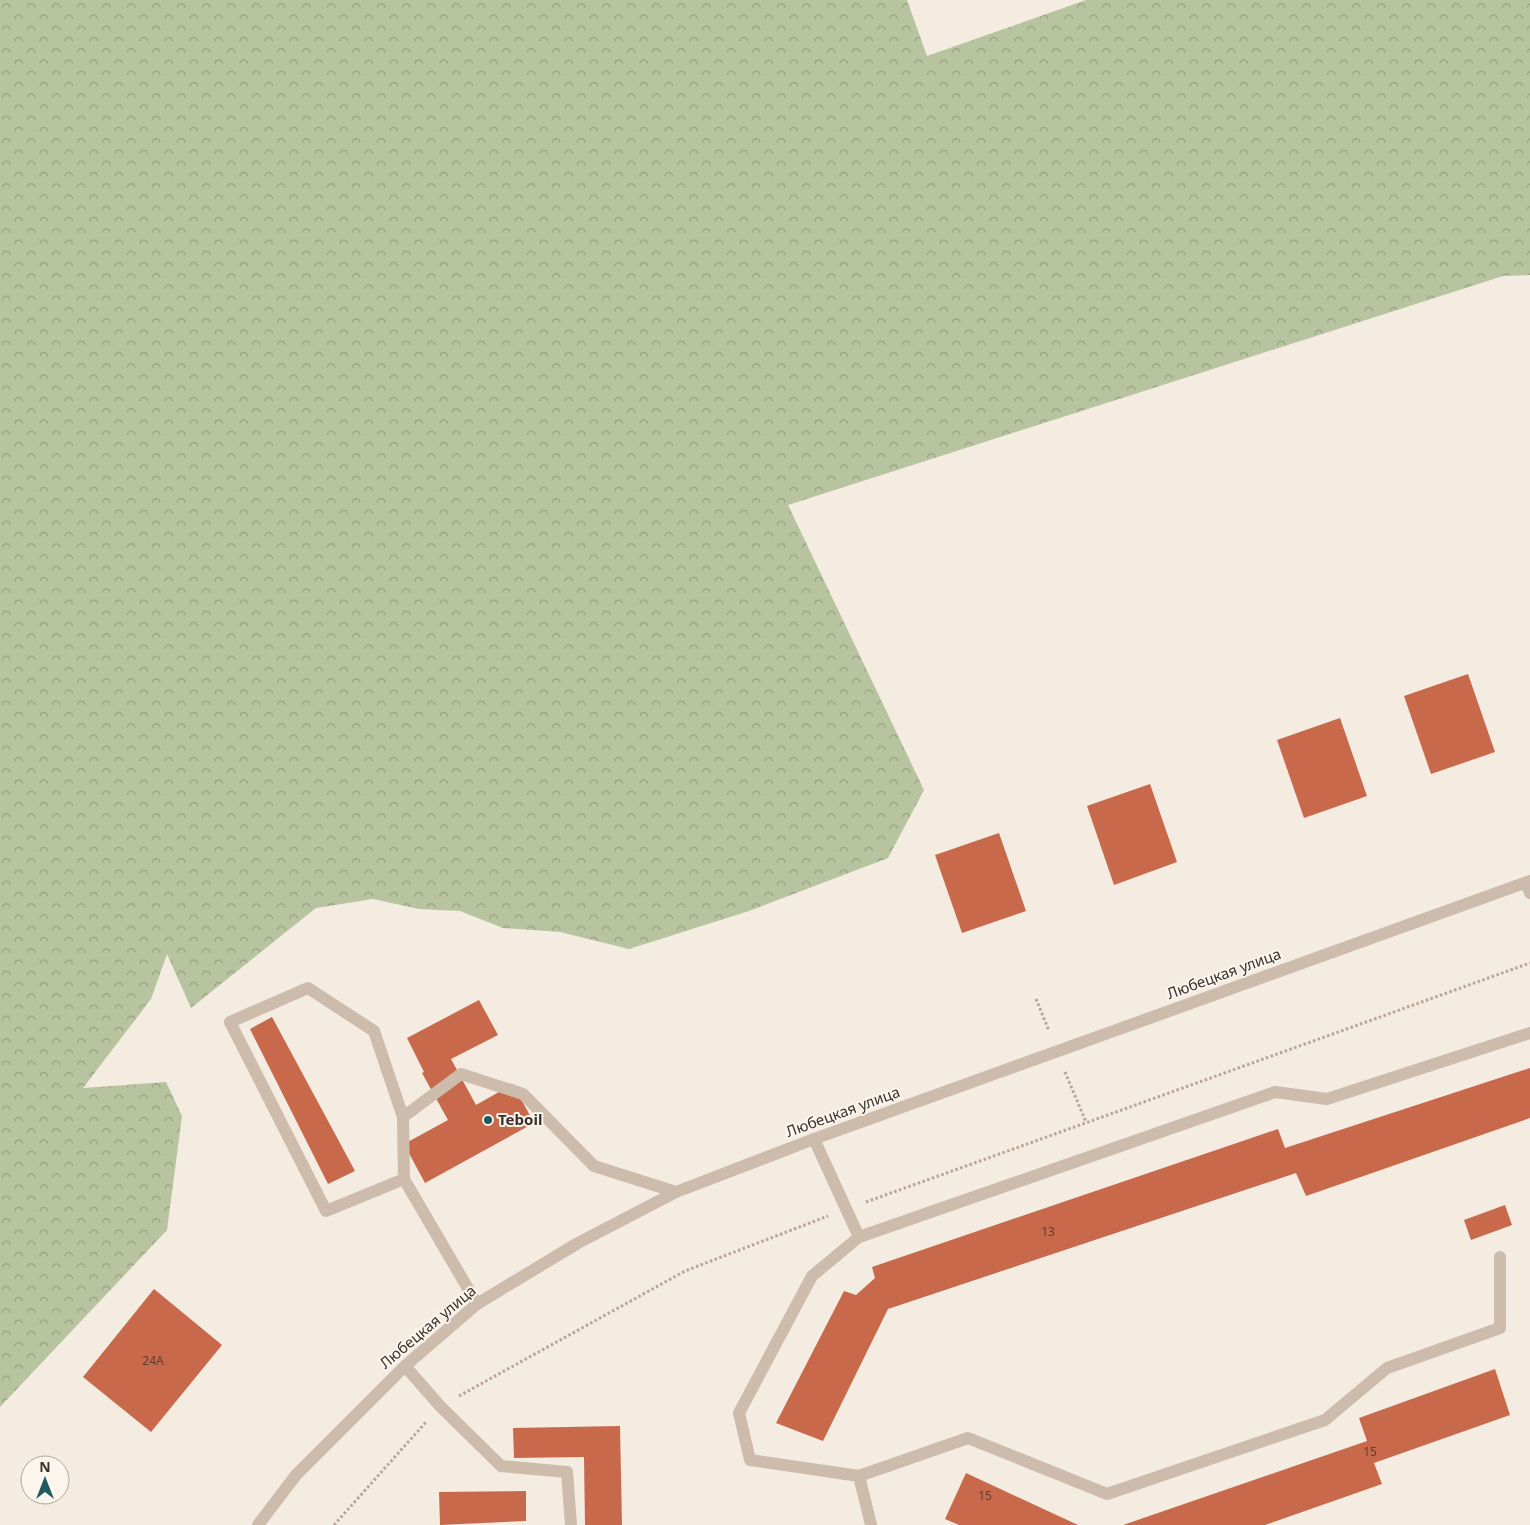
<svg xmlns="http://www.w3.org/2000/svg" width="1530" height="1525" font-family="'Noto Sans',sans-serif">
<style>
.forest{fill:url(#forest-crowns)}
.building{fill:#c8694b}
.lines{fill:none;stroke-linecap:round;stroke-linejoin:round}
.path{stroke:#b9a596;stroke-width:3;stroke-dasharray:2.5 2.5;stroke-linecap:butt}
.service{stroke:#cdbbac;stroke-width:12}
.tertiary{stroke:#cdbbac;stroke-width:12}
.poi-dot{fill:#1f5a5e;stroke:#fbf5ee;stroke-width:2}
.labels{text-anchor:middle;stroke-width:4;stroke-linejoin:round;paint-order:stroke}
.number-label{font-size:12px;fill:#5e3e33}
.street-label{font-size:15px;fill:#3b302b;stroke:#fbf5ee}
.poi-label{font-size:15px;font-weight:bold;fill:#3b302b;stroke:#fbf5ee;text-anchor:start}
</style>
<defs>
<pattern id="forest-crowns" width="20" height="18" patternUnits="userSpaceOnUse" patternTransform="scale(1.25)"><rect width="20" height="18" fill="#b8c4a0"/><path d="M2 6a3 3 0 1 1 6 0M12 15a3 3 0 1 1 6 0" fill="none" stroke="#97a083"/></pattern>
</defs>
<rect width="100%" height="100%" fill="#f4ebe1"/>
<path class="forest" d="M0,0H907L927,56L1086,0H1530V275L1503,276L788,505L924,790L888,858L749,911L629,949L560,932L503,928L460,911L419,909L373,899L316,908L191,1008L167,954L151,999L83,1088L166,1082L182,1116L167,1230L0,1407Z"/>
<path class="building" d="M1468,674L1495,752L1431,774L1404,696Z
M1340,718L1367,796L1304,818L1277,740Z
M1150,784L1177,862L1114,885L1087,806Z
M999,833L1026,911L962,933L935,855Z
M479,1000L498,1035L451,1059L476,1105L513,1084L534,1123L425,1183L404,1144L448,1120L422,1073L424,1072L407,1038Z
M272,1017L355,1171L328,1184L250,1029Z
M1530,1068V1118L1306,1196L1296,1173L888,1309L823,1441L776,1423L844,1291L856,1295L875,1278L872,1267L1278,1129L1285,1148Z
M1505,1205L1512,1225L1471,1240L1464,1220Z
M154,1289L222,1345L151,1432L83,1377Z
M1495,1369L1510,1415L1374,1463L1382,1484L1265,1525H1123L1367,1441L1359,1418Z
M620,1426L622,1525H585L584,1457L514,1458L513,1428Z
M966,1473L1078,1525H959L945,1519Z
M526,1491V1521L440,1525L439,1492Z"/>
<g class="lines">
<path class="path" d="M1036,999L1049,1031
M1065,1072L1086,1122
M866,1202L1530,963
M459,1396L685,1271L828,1216
M334,1525L427,1421"/>
<path class="service" d="M1526,883L1530,893
M403,1117L374,1031L308,988L230,1022L326,1211L404,1179
M814,1139L859,1237L812,1276L739,1413L750,1460L859,1476L871,1525
M859,1237L1275,1092L1327,1099L1530,1033
M477,1304L404,1179L403,1117L461,1074L523,1094L594,1166L676,1192
M405,1366L440,1406L501,1466L567,1472L571,1525
M859,1476L968,1438L1107,1494L1325,1420L1387,1368L1500,1328V1257"/>
<path class="tertiary" d="M258,1525L296,1475L405,1366L477,1304L578,1243L676,1192L814,1139L1530,881"/>
</g>
<circle class="poi-dot" cx="488" cy="1120" r="5"/>
<g class="labels">
<g class="number-label">
<text x="1048" y="1236">13</text>
<text x="153" y="1365">24А</text>
<text x="1370" y="1456">15</text>
<text x="985" y="1500">15</text>
</g>
<g class="street-label">
<text transform="translate(1224 974) rotate(-20)" y="5">Любецкая улица</text>
<text transform="translate(843 1112) rotate(-20)" y="5">Любецкая улица</text>
<text transform="translate(428 1327) rotate(-40)" y="5">Любецкая улица</text>
</g>
<g class="poi-label">
<text x="498" y="1125">Teboil</text>
</g>
</g>
<g transform="translate(45 1480)"><circle r="24" fill="#fbf5ee" stroke="#aea6a0"/>
<path d="M0-4L9 19L0 12L-9 19Z" fill="#1f5a5e"/>
<text y="-8" font-size="14" font-weight="bold" text-anchor="middle" fill="#3b302b">N</text>
</g>
</svg>
